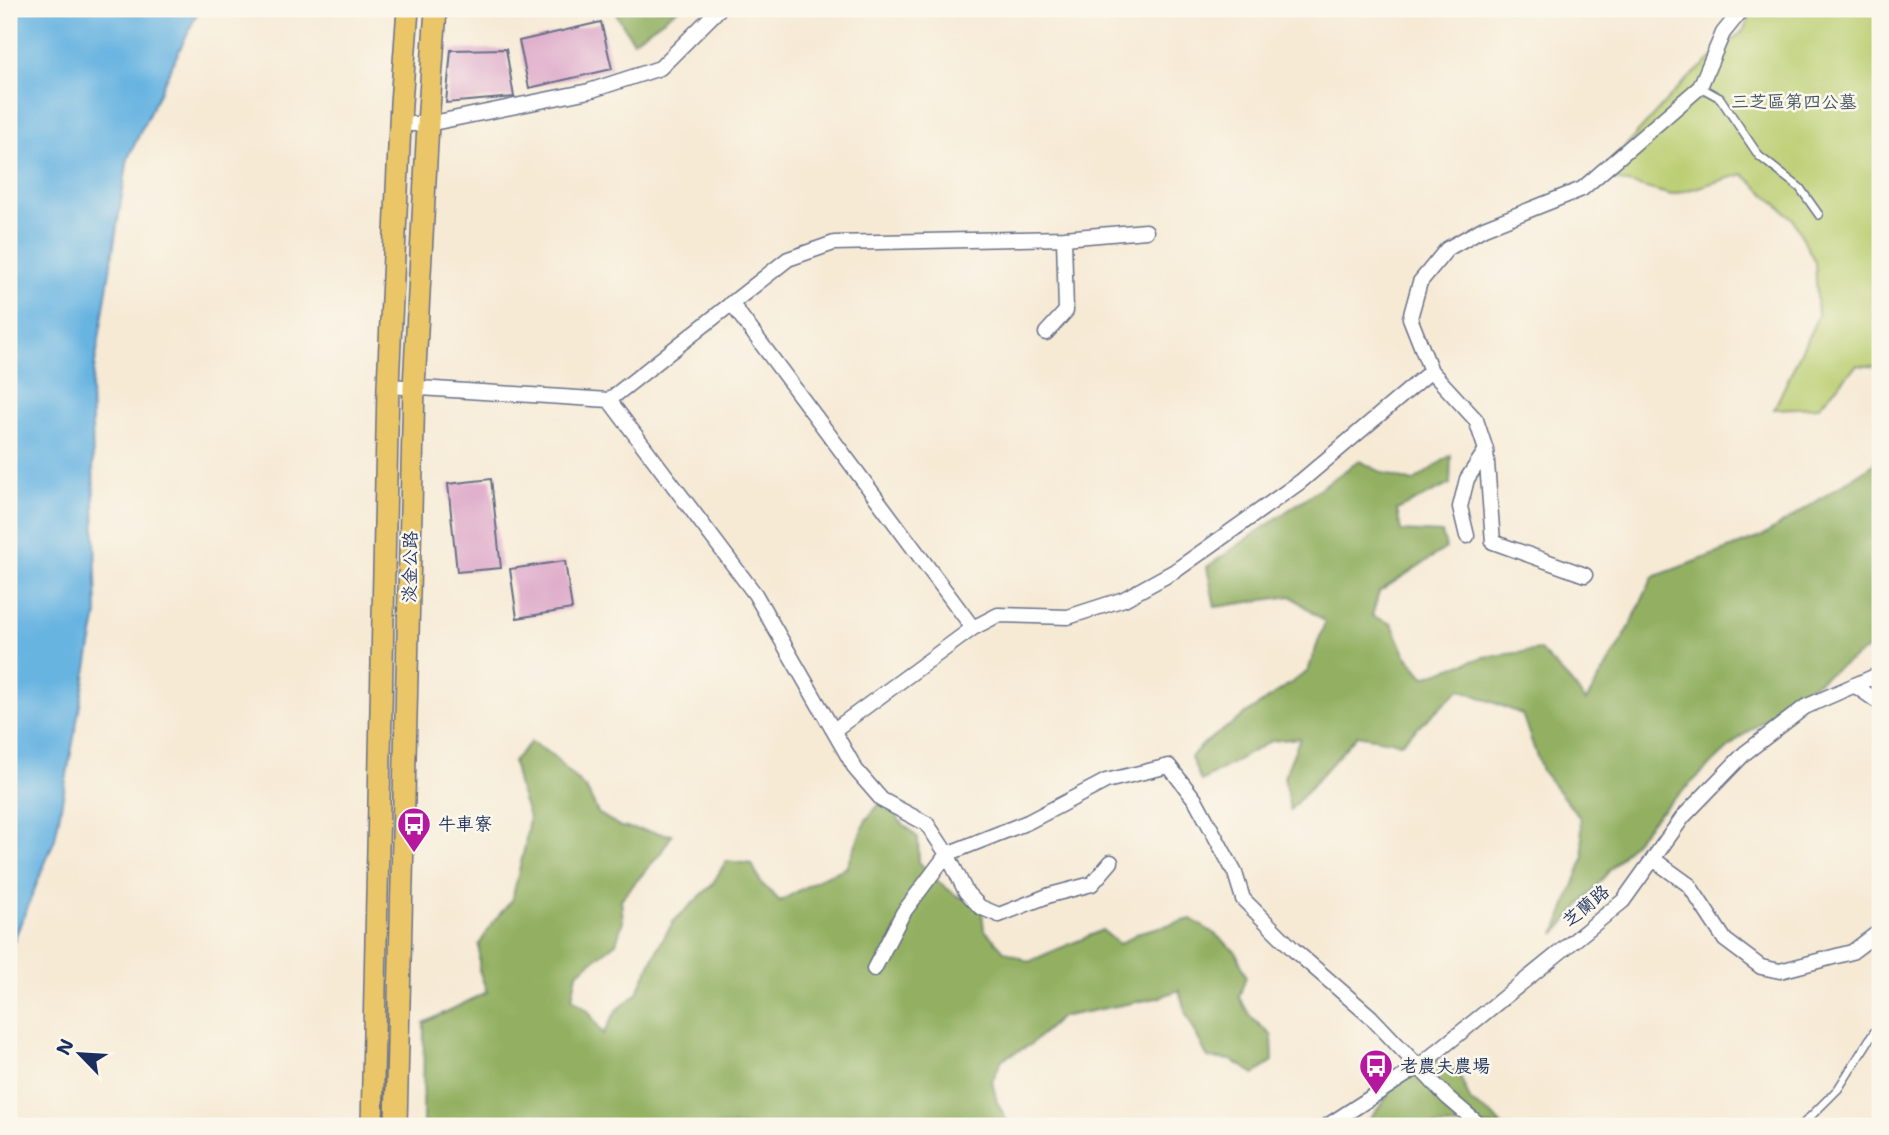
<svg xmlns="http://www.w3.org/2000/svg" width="1889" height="1135" font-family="'Shantell Sans','LXGW WenKai TC',sans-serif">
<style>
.green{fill:#bacd70;stroke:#6a7e67;stroke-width:2}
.forest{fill:#93b062;stroke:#577060;stroke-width:2}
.water{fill:#67b4e1;stroke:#4172a0;stroke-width:2}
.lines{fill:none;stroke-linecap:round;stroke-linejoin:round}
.stream{stroke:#67b4e1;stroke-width:5}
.building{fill:#dca4c7}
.lane-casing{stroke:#687088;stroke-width:10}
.street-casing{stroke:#687088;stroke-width:17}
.primary-casing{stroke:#687088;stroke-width:24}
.lane{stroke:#fff;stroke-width:7}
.street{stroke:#fff;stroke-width:14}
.primary{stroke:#ebc669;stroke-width:21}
.labels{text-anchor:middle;stroke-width:5;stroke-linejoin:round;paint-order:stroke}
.park-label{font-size:18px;fill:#435662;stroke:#fbf7ec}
.street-label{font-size:18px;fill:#1b2f5e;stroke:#fbf7ec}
.poi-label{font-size:18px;fill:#1b2f5e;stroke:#fbf7ec;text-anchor:start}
</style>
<rect width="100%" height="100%" fill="#fbf7ec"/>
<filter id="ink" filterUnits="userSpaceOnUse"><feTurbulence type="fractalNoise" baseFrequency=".0143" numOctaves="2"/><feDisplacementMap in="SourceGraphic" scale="14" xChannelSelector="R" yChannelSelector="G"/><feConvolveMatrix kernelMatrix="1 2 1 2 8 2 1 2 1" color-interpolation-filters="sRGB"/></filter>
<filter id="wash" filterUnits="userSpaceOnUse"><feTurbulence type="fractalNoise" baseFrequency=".00686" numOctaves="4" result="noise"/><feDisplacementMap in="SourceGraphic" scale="28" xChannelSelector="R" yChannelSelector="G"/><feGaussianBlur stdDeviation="1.57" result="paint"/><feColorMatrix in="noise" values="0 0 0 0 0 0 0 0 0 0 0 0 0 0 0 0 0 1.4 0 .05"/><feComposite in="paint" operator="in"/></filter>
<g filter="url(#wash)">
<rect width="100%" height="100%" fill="#f6ead5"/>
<path class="green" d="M1754,9H1880V367L1857,365L1818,407L1774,409L1818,316L1815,262L1793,219L1743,174L1671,195L1599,175L1682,84L1743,31Z"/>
<path class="forest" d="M613,9H678L633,41Z
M1880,440V641L1824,677L1737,740L1658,814L1555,934L1584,857L1580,818L1542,771L1522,714L1460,689L1401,743L1357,735L1290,810L1284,777L1300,738L1271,741L1201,781L1191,757L1203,744L1308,671L1325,622L1291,596L1215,607L1207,567L1359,461L1383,473L1413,482L1451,455L1450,484L1397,510L1401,531L1442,533L1446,548L1379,592L1372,616L1392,624L1405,654L1424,677L1484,657L1540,650L1569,680L1586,701L1628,630L1653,577L1763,536L1874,464Z
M531,742L552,755L587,790L598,813L621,827L672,835L660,854L621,899L623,921L616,943L577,973L572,998L589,1012L603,1034L617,1010L636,995L661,942L674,921L712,885L726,861L752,864L761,883L780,901L825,876L846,868L866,820L886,796L899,820L918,838L919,862L935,879L957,896L981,904L984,929L1004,951L1029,962C1053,950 1078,942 1102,930L1119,944L1140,932L1191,919L1215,934L1236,952L1246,976L1239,997L1251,1017L1272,1036L1273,1061L1255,1074L1231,1060L1208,1058L1186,1014L1179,990L1157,998L1061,1017L1030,1045L1002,1059L992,1081L997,1102L1008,1123L1019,1126H423L424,1023L487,992L479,970V945L493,922L512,900L525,846L529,817L519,788L513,761Z
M1421,1060L1448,1061L1461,1079L1471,1102L1492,1115L1502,1126H1364L1384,1101L1397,1073Z"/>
<path class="water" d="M9,9H199L128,158L91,389L97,614L55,839L9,952Z"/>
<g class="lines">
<path class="stream" d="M1817,1126C1828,1114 1841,1121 1853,1126"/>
</g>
<g id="blocks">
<path class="building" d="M601,22L612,69L529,88L519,41Z
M506,49L514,97L446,103L451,50Z
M491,479L501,568L457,572L448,484Z
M565,561L572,609L517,618L510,569Z"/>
</g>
</g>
<g filter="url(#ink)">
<use href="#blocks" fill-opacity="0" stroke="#687088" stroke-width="2"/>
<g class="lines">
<g class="lane-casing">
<path id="lane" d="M1700,87L1720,98L1759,156L1800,188L1819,215
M1801,1126L1838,1089L1880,1023"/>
</g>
<g class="street-casing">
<path id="street" d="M400,124H428L589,91L660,68L719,9
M731,303L973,628
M1046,333L1066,311L1064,238
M1431,371L1410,318L1420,282L1447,249L1484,228L1582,189L1700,87L1723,33L1740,12
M388,386L609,400L755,594L856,770L882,800L927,824L947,854L966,892L980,907L999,915L1050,895L1092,884L1111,862
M609,400L788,259L834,243L1064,238L1146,231
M1467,536L1460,507L1467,479L1486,450
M1854,685L1880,703
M834,730L973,628L998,615L1068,617L1124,599L1175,571L1300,482L1431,371L1476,420L1486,450L1493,542L1585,575
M1653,859L1689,885L1725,940L1761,967L1780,971L1852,952L1880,931
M874,969L903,913L947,854L1028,822L1106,781L1169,766L1196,801L1235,873L1243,899L1294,950L1371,1017L1447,1097L1481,1126
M1327,1126L1418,1067L1623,901L1683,817L1745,753L1805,707L1880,674"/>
</g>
<g class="primary-casing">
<path id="primary" d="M372,1126L388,386L401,103L408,9
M396,1126L414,387L428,124L436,9"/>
</g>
<use href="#lane" class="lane"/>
<use href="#street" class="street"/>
<use href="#primary" class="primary"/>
</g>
</g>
<defs>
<g id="bus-pin" transform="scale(1.75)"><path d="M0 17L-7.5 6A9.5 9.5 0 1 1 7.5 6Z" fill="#b5179e" stroke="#fbf7ec"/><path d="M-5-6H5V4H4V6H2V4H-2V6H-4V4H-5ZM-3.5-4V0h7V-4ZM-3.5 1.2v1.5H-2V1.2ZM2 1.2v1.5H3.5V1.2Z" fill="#fff"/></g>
</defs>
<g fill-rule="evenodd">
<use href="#bus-pin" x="414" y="824"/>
<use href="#bus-pin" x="1376" y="1066"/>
</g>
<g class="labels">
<g class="park-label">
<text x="1794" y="108">三芝區第四公墓</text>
</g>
<g class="street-label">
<text transform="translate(410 567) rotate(-89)" y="6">淡金公路</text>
<text transform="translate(1586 906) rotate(-40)" y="6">芝蘭路</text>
</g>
<g class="poi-label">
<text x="438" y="830">牛車寮</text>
<text x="1400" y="1072">老農夫農場</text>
</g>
</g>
<rect width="1889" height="1135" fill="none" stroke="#fbf7ec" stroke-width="35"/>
<g transform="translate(80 1054) rotate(295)" stroke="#fbf7ec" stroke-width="5" paint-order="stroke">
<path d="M0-5L12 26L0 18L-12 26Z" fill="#1b2f5e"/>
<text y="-10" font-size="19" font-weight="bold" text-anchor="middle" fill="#1b2f5e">N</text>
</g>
</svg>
